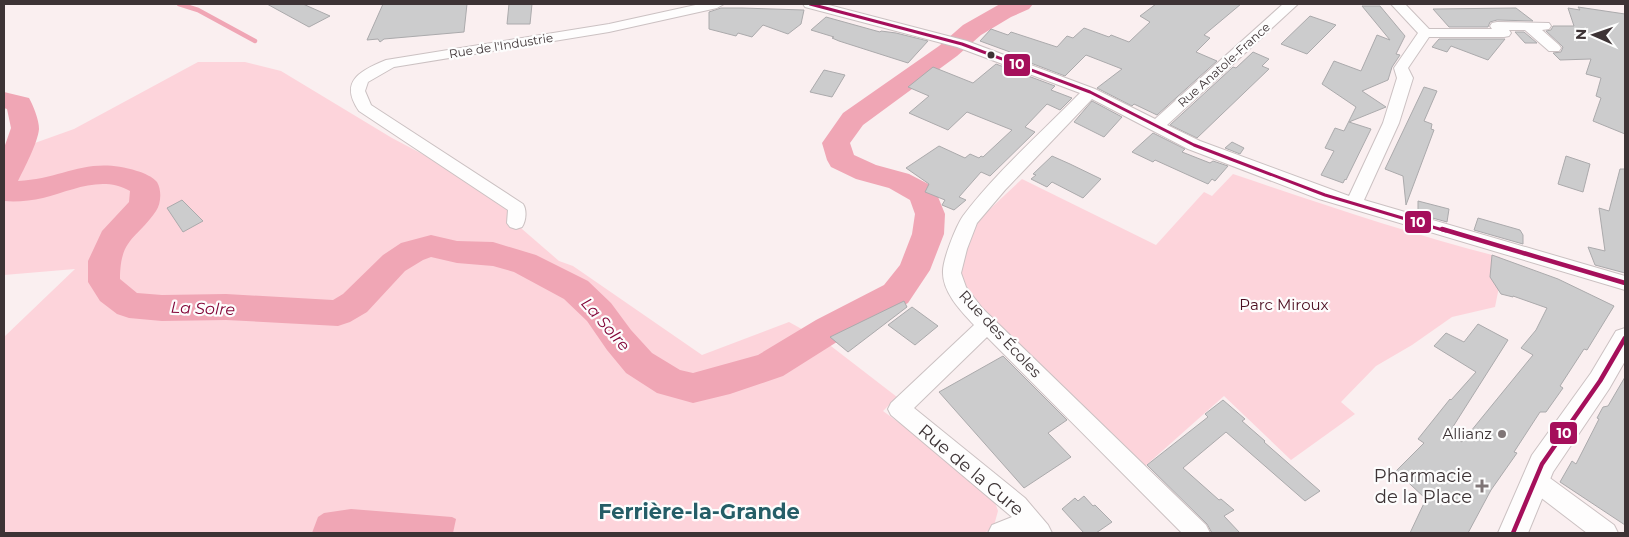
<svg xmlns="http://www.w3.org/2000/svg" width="1629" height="537" font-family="Montserrat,sans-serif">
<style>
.green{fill:#fdd4db}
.water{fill:#f0a6b5}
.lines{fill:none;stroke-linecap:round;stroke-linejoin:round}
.stream{stroke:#f0a6b5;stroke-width:4.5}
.river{fill:#f0a6b5;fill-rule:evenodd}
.building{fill:#cccccd;stroke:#abaaac}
.minor-casing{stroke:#cbc1c2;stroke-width:2}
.tertiary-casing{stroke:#cbc1c2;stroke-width:2}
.minor{fill:#fefdfd;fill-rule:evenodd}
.tertiary{fill:#fefdfd;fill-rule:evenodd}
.bus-1-far1-casing{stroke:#fdfdfd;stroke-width:6}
.bus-1-casing{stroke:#fdfdfd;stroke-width:8}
.bus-1-far1{stroke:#a50f5b;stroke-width:3}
.bus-1{stroke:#a50f5b;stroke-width:4.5}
.bus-dot{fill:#3d3335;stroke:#fdfdfd;stroke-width:2}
.poi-dot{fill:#7f7576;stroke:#fdfdfd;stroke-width:2}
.labels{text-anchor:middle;stroke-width:4.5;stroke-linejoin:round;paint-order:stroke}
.far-street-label{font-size:12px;fill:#3d3335;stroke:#fdfdfd}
.park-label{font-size:15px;fill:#4c0e21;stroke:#fdfdfd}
.street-label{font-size:15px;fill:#3d3335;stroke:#fdfdfd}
.poi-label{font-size:15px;fill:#3d3335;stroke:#fdfdfd;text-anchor:end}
.water-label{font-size:16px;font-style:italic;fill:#830638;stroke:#fdfdfd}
.near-street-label{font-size:18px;fill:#3d3335;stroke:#fdfdfd}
.near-poi-label{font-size:18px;fill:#3d3335;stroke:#fdfdfd;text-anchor:end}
.near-quarter-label{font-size:21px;font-weight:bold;fill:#255d67;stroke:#fdfdfd}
.line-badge{stroke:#fdfdfd;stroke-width:2}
.badge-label{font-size:14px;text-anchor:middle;font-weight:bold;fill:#fff}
</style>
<rect width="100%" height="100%" fill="#faeff0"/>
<path class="green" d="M198,62H245L281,71L392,138L464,176L516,217L522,229L559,261L573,266L702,355L789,322L827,343L897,397L883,411L991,490L998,511L993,529L983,533H4V337L75,269L4,275V154L74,129Z
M1233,174C1322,204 1410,234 1500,257L1498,292L1495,307L1452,317L1412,345L1376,366L1341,402L1355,414L1291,460L1224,396L1143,468L977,303L960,279L962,258L975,223L1022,179L1156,245L1204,192L1212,196Z"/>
<path class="water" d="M351,509L452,517L456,519L453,533H312L318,517L324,513Z"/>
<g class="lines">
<path class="stream" d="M179,4L198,10L255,41"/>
<path class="river" d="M1000,4H1033L1029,9L1011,17L981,35L957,56L863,125L850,143L854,155L876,165L909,174L934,187L945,214L944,234L930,270L908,303L840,340L783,376L730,394L693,403L657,393L626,373L607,350L587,321L564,299L514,272L493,266L457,263L431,257L423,260L405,271L367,312L350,322L338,326L226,320L162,321L129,318L117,314L100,301L88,282V261L102,231L129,202L130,191C101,175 72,191 43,198C30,201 16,202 4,201V148L11,128L7,109L4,108V92L29,98C33,105 39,120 39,129C38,142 24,169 18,181C64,179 87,155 137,171C144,173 153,177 157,182C162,190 161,204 156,211C136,240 120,238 120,279L137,293L162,295L226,294L333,300L343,294L383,255L401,243L431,235L457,241L493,242L536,255L588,281L611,303L631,330L652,353L680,370L693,373L758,355L816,320L884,285L900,265L912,234L915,214L910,200L889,188L856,179L831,167L827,160L822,143L843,113L939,46L963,25Z"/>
</g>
<path class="building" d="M267,4H303L330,16L309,27Z
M383,4H467L464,32L384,39L380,42L378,39L367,40Z
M509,4H532L530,24H507Z
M1156,4H1241L1204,35L1210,38L1196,52L1217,61L1157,115L1134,104L1132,106L1097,88L1122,69L1086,55L1065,76L1007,54L1010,52L980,41L991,29L1008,35L1011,32L1057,47L1067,36L1073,38L1084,28L1109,37L1111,35L1129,42L1150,22L1140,16Z
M1362,6H1380L1405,36L1396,54L1400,55L1392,67L1388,80L1362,91L1386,107L1349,122L1371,129L1346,180L1345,179L1343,183L1321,175L1334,151L1325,148L1335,128L1344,131L1356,107L1322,84L1334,61L1361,71L1377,35L1390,40Z
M1578,7L1625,14V134L1593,121L1601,98L1596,96L1601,78L1586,74L1591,59L1560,60L1553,53L1561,52L1563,47L1546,31L1551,30L1553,26H1574L1568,8L1580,10Z
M721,8H742L804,10L801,24L788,34L763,25L752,37L738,33L736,36L709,29V12Z
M1516,8L1533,21L1497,20L1490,22L1488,27H1449L1433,9Z
M1310,16L1336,25L1307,54L1281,44Z
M826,17L880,32L881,31L896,33L928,41L908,63L839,41L832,38L834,37L811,30Z
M1515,32H1524L1537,43H1525Z
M1439,39H1505L1488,60L1451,46L1447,52L1432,47Z
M1253,52L1269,59L1262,66L1269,69L1197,138L1170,125L1233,67L1236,68Z
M996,64L1055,86L1051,90L1072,98L1060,110L1047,104L1025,127L1035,132L990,176L981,172L959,197L966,200L954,210L942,205L945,200L925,192L929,184L906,168L939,146L965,158L970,154L979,158L981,156L983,157L1012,130L967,112L948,130L909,113L929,96L908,87L933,67L973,83Z
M824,70L845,75L832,97L810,92Z
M1424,87L1437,91L1424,121L1432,124L1431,129L1434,130L1406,205L1403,176L1385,169Z
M1092,101L1122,117L1104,137L1074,122Z
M1153,133L1185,149L1182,152L1210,163L1213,161L1228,166L1215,181L1212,179L1208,184L1155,160L1153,162L1132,152Z
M1232,142L1244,148L1240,154L1225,148Z
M1052,156L1070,164L1101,179L1083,198L1052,182L1047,187L1031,179L1036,175L1033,174Z
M1566,156L1590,164L1583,192L1558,184Z
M1620,169H1625V273L1595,265L1588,247L1605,251L1599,208L1609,211Z
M182,200L203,221L183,232L167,208Z
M1418,201L1449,209L1447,222L1418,214Z
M1478,218L1520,230L1523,235V244L1474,230Z
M1492,255L1558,279L1614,306L1587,350L1584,349L1560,386L1563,388L1546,412H1540L1514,452L1517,453L1491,490L1468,533H1410L1426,499L1396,471L1424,443L1418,439L1450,399L1451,400L1476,372L1434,346L1446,333L1464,342L1478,324L1508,340L1449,433L1462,442L1533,355L1521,348L1536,330L1547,308L1513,296V297L1501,294L1490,277Z
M904,301L907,307L848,352L830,337Z
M912,307L938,326L915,345L888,325Z
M1003,356L1067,420L1048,433L1071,457L1024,488L939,392Z
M1625,377V525L1560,482L1572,461L1576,464L1599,419L1597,418L1603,407L1608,406Z
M1223,400L1245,419L1242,421L1265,441L1264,442L1320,491L1305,501L1226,432L1183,468L1219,500L1221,499L1234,510L1224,516L1240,533H1212L1207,524L1147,465L1208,417L1205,414Z
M1084,496L1093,506L1095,505L1112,522L1096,533H1084L1062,509L1075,498L1078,501Z"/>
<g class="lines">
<g class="minor-casing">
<path id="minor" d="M700,4H724L717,8L609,32L394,67L368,82L365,91L371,105L523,204C527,210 526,221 522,227L516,229L510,227L507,223L508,210L359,111C339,82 359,71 386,60L609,24Z
M803,4H825L967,41L1095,89L1155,119L1283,4H1298L1167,125L1200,141L1349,196L1383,123L1397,78L1394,68L1418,33L1391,4H1405L1429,29H1492L1490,26L1492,23L1497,22L1549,23L1551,26L1549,29L1542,30L1559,45L1561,48L1559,51H1549L1525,30H1509L1511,33L1509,36L1504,37H1429L1408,68L1413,78L1399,123L1364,200L1625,276V290L1319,199L1188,149L1092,99L1005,190L977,223L967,249L961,273L966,287L982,308L1206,525L1210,533H1182L987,337L914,408L1025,498L1048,525L1052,533H988L992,525L1012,517L891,415L888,409L891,403L974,325C962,312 943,293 943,273C942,261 956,226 963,216C997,171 1041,133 1080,93L957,47L805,7Z
M1535,470L1543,473L1614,525L1618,533H1587L1527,487L1524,480L1527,473Z"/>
</g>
<g class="tertiary-casing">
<path id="tertiary" d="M1625,328V361L1609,389L1553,472L1528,533H1498L1532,455L1591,373L1616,331Z"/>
</g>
<use href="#minor" class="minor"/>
<use href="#tertiary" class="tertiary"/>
<g class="bus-1-far1-casing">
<path id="bus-1-far1" d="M810,4L962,44L1090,92L1194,145L1325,195L1446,231"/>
</g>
<g class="bus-1-casing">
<path id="bus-1" d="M1442,229L1625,283
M1513,533L1542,464L1600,381L1625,338"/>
</g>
<use href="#bus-1-far1" class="bus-1-far1"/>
<use href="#bus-1" class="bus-1"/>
</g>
<circle class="bus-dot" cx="991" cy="55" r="4.5"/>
<g class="poi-dot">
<circle cx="1502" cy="434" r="5"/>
<path d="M1479.5 478.5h5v5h5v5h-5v5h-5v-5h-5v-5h5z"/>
</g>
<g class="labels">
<g class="far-street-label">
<text transform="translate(501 46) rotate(-9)" y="4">Rue de l'Industrie</text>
<text transform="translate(1224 65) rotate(-42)" y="4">Rue Anatole-France</text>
</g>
<g class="park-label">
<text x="1284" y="310">Parc Miroux</text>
</g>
<g class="street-label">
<text transform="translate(1000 334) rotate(47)" y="5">Rue des Écoles</text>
</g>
<g class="poi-label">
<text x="1492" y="439">Allianz</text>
</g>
<g class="water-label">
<text transform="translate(203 308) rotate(2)" y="6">La Solre</text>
<text transform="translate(606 324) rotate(49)" y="6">La Solre</text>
</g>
<g class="near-street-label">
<text transform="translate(971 470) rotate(40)" y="6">Rue de la Cure</text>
</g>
<g class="near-poi-label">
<text x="1472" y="482">Pharmacie<tspan x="1472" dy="21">de la Place</tspan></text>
</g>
<g class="near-quarter-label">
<text x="699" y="519">Ferrière-la-Grande</text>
</g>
</g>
<g class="line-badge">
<rect x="1003" y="53" width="28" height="24" rx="5" fill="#a50f5b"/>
<rect x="1404" y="210" width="28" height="24" rx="5" fill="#a50f5b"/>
<rect x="1549" y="421" width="29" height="24" rx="5" fill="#a50f5b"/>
</g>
<g class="badge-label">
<text x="1017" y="69">10</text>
<text x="1418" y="227">10</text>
<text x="1564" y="438">10</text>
</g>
<rect width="1629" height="537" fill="none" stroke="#3d3335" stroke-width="10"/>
<g transform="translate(1594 35) rotate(272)" stroke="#fdfdfd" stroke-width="4" paint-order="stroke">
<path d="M0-4L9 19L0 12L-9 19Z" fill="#3d3335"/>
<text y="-8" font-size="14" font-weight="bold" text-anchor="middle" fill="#3d3335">N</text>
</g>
</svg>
